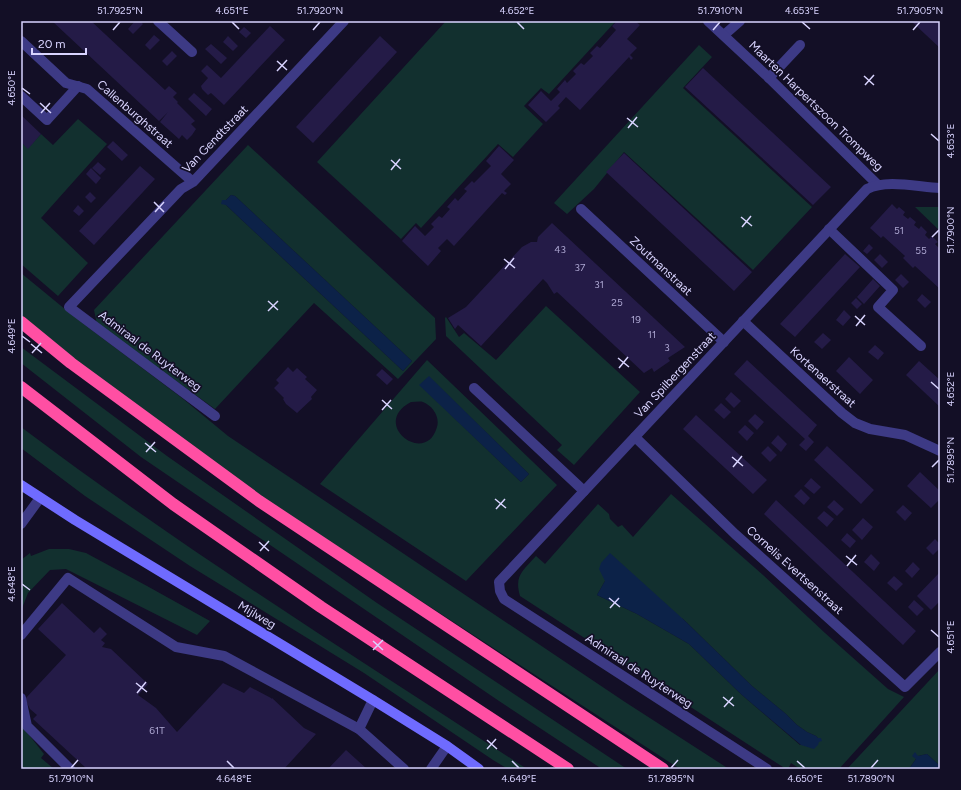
<svg xmlns="http://www.w3.org/2000/svg" width="961" height="790" font-family="Figtree,sans-serif">
<style>
.green{fill:#12302f;fill-rule:evenodd}
.water{fill:#0c2248}
.building{fill:#241b47}
.lines{fill:none;stroke-linecap:round;stroke-linejoin:round}
.service{stroke:#3d3a85;stroke-width:10}
.minor{stroke:#3d3a85;stroke-width:10}
.tertiary{stroke:#3d3a85;stroke-width:10}
.secondary{stroke:#6f6bff;stroke-width:10}
.motorway{stroke:#ff4fa3;stroke-width:12}
.ticks{fill:none;stroke:#d9d4ff;stroke-width:1.5}
.labels{text-anchor:middle;stroke-width:3.5;stroke-linejoin:round;paint-order:stroke}
.number-label{font-size:10px;fill:#aca6d1}
.street-label{font-size:12px;fill:#d9d4ff;stroke:#130f26}
.neatline{fill:none;stroke:#d9d4ff;stroke-width:1.5}
.ticks-label{font-size:10px;text-anchor:middle;fill:#d9d4ff}
</style>
<rect width="100%" height="100%" fill="#130f26"/>
<path class="green" d="M446,21H616L549,94L541,88L524,106L543,124L513,157L498,144L421,228L416,223L401,239L317,162Z
M699,45L712,57L683,88L812,207L753,270L624,152L594,189L567,214L554,203Z
M78,119L107,144L41,218L88,263L58,296L21,264V142L28,148L41,134L53,145Z
M248,145L435,318L436,339L398,379L314,303L215,409L97,324L94,310ZM231,195L235,196L412,361L403,371L227,206L222,200H226Z
M915,207H940V231Z
M21,273L77,319L182,398L228,436L625,702L729,769H680L221,471L63,351L21,315Z
M546,306L640,392L574,465L557,450L562,445L446,336L445,318L446,317L459,337L464,333L496,360Z
M21,347L167,456L377,603L627,769H602L499,701L141,457L21,363Z
M427,360L557,485L466,581L320,484ZM429,377L529,474L521,482L420,385ZM411,402C415,402 420,401 423,402C433,406 440,417 437,427C426,467 369,424 411,402Z
M21,427C183,549 357,658 527,769H508L493,760L364,673L190,566L85,496L21,448Z
M671,494L763,575L825,633L888,689L904,697L839,769H800L791,763L788,769H786L520,596C514,575 523,571 536,556L545,564L598,504L609,514L610,519L618,527L622,525L633,537ZM605,581L683,619L752,686L786,714L797,725L807,732L816,736L818,738L800,745L742,695L689,644L637,614L597,595Z
M49,549H69L86,553L147,586L210,621L197,635L66,569L50,570L28,593L21,611V560L30,553L31,556Z
M940,669V766L927,754L918,756L909,769H847Z
M21,719L26,731L44,754L41,758L54,769H23L21,766Z"/>
<path class="water" d="M231,195L235,196L412,361L403,371L226,205L221,204L222,200H226Z
M429,376L529,474L521,482L419,385Z
M610,553L683,619L752,686L786,714L797,725L807,732L816,736L818,738H821L822,741L819,742L818,745L814,749L801,745L742,695L689,644L637,614L597,595L605,581L599,569L601,563Z
M915,752L918,756L927,754L940,766V769H909L916,759L912,756Z"/>
<path class="building" d="M52,21H91L165,90L169,86L177,93L173,97L178,102L177,103L195,121L191,124L196,129L192,135L187,140L182,135L179,139L160,122L168,112L159,121Z
M135,21H140L143,24L133,34L128,29Z
M617,21H635L640,25L627,39L637,48L630,55L633,58L631,60L629,57L580,110L566,97L558,106L560,108L546,122L528,105L541,91L551,101L560,92L557,89L565,80L567,83L576,74L573,71L581,63L584,65L593,56L590,53L597,46L600,48L616,30L612,26Z
M911,21H940V48Z
M270,26L285,40L224,105L211,93L208,95L202,89L201,86L208,78L201,71L207,65L221,78Z
M244,27L251,33L246,38L239,32Z
M154,35L160,40L150,50L145,45Z
M228,36L238,46L233,51L223,42Z
M380,36L397,52L313,143L296,127Z
M211,44L227,58L221,64L205,49Z
M172,51L177,56L167,66L162,61Z
M703,68L831,187L813,205L685,87Z
M194,93L212,109L206,116L188,99Z
M21,115L41,134L28,149L21,142Z
M113,141L128,155L122,161L107,147Z
M499,146L514,160L501,174L511,184L504,191L507,193L505,195L502,193L454,246L447,239L438,248L441,251L428,266L402,241L415,226L425,236L434,227L431,224L439,216L442,218L450,209L447,207L455,198L458,201L467,191L464,189L472,181L474,183L491,166L486,161Z
M624,153L752,272L734,291L606,172Z
M98,162L106,169L100,175L92,168Z
M140,166L155,179L94,245L79,231Z
M91,168L101,178L96,184L86,174Z
M90,192L96,198L91,203L85,197Z
M892,204L897,209L899,207L905,212L903,215L908,219L910,217L916,222L914,225L919,229L921,226L927,232L925,235L929,239L932,236L938,242L935,244L940,249V289L915,266L913,268L903,258L905,256L883,236L881,238L870,228Z
M78,205L84,211L79,216L73,211Z
M552,223L685,347L668,358L670,361L654,372L652,368L644,373L557,292L554,294L547,283L543,279L481,346L458,325L455,329L448,318L466,307L522,247L531,242H537L538,237Z
M869,244L873,248L867,254L863,251Z
M845,254L860,267L795,337L780,324Z
M880,254L888,262L882,268L874,260Z
M901,274L909,282L903,288L895,280Z
M873,279L880,286L864,304L857,297Z
M922,294L931,302L925,308L917,300Z
M856,298L862,304L857,309L851,303Z
M844,310L851,317L843,326L836,320Z
M823,333L831,340L822,349L814,342Z
M875,345L884,353L878,360L868,352Z
M849,357L873,380L860,394L836,371Z
M747,360L817,425L808,436L814,442L806,451L799,445L805,439L734,374Z
M919,361L940,380V407L906,375Z
M288,367L293,372L297,368L307,377L305,379L317,390L311,397L312,399L297,413L286,404L283,399L284,398L274,388L279,383L276,380Z
M382,369L393,379L387,385L376,375Z
M731,392L741,401L734,408L725,399Z
M721,403L731,412L724,419L714,410Z
M755,414L764,422L757,430L748,421Z
M696,415L767,480L753,494L683,429Z
M745,425L754,433L747,441L738,432Z
M778,435L787,444L781,452L771,443Z
M768,446L777,455L770,462L761,453Z
M827,446L874,490L861,504L814,460Z
M920,472L940,491V499L931,508L907,486Z
M811,478L821,487L814,494L804,486Z
M801,489L810,498L804,505L794,496Z
M776,500L916,631L903,645L764,514Z
M834,500L844,509L837,516L827,507Z
M903,505L912,513L905,521L896,512Z
M824,511L834,519L827,527L817,518Z
M863,518L873,527L862,540L852,530Z
M847,533L856,541L850,548L841,540Z
M935,539L940,544V548L933,555L926,548Z
M871,554L880,563L874,571L864,562Z
M913,562L920,569L912,578L905,571Z
M940,572V601L931,610L917,596Z
M894,576L903,584L896,591L887,583Z
M914,600L924,609L917,616L908,607Z
M62,603L94,633L100,627L107,634L101,640L105,643L102,647L111,649L148,684L138,695L156,708L177,732L223,683L244,693L250,687L271,698V699L272,698L304,728L316,734L284,769H87L33,719L37,715L30,709L25,699L66,655L38,629Z
M346,750L367,769H328Z"/>
<g class="lines">
<path class="service" d="M158,21L192,52
M724,35L740,21
M769,78L800,45
M21,96L47,120L78,86
M829,229L893,290L878,307L921,346
M21,635L68,578L176,647L224,656L359,729L404,769
M21,698L27,726L70,769
M431,769L447,746"/>
<path class="minor" d="M708,21L766,75L878,185
M21,41L66,83L87,89L193,182
M581,209L724,342
M743,321L842,413L855,423L870,429L905,435L940,451
M474,388L584,491
M215,416L69,307L181,189L193,182L344,21
M635,437L735,534L905,687L940,652
M359,729L373,700"/>
<path class="tertiary" d="M21,524L40,498
M767,769L504,599L500,591L499,582L867,189C886,179 918,187 940,188"/>
<path class="secondary" d="M21,485L75,520L373,700L447,746L479,769"/>
<path class="motorway" d="M21,322L71,363L259,501L663,769
M21,387L173,504L321,607L568,769"/>
</g>
<path class="ticks" d="M232,22L239,29M517,22L524,29M802,22L810,29M113,30L120,22M313,30L320,22M713,30L720,22M913,30L920,22M277,61L287,70M277,71L287,60M864,76L874,85M865,85L874,75M22,88L30,94M40,103L51,113M41,113L50,103M627,118L638,127M628,128L637,117M931,134L939,141M391,160L401,169M391,170L400,159M154,202L164,212M155,212L164,202M741,217L752,226M742,227L751,216M932,237L939,230M504,259L515,268M505,269L514,258M268,301L278,310M268,311L278,301M855,316L865,325M856,326L865,315M22,336L30,342M31,344L42,353M32,353L41,343M618,358L629,367M619,368L628,357M931,382L939,389M382,400L392,409M382,410L391,400M145,443L156,452M146,452L155,442M732,457L743,466M733,467L742,456M932,467L939,460M495,499L506,508M496,509L505,499M259,542L269,551M260,551L269,541M846,556L857,565M847,566L856,555M22,584L30,590M609,598L620,607M610,608L619,598M931,630L939,637M373,641L383,650M373,650L383,640M136,683L147,692M137,693L146,682M723,697L734,706M724,707L733,697M487,740L497,749M487,749L496,739M227,761L234,768M512,761L519,768M797,761L805,768M71,768L78,760M671,768L678,760M871,768L878,760"/>
<g class="labels">
<g class="number-label">
<text x="899" y="234">51</text>
<text x="560" y="253">43</text>
<text x="921" y="254">55</text>
<text x="580" y="271">37</text>
<text x="599" y="288">31</text>
<text x="617" y="306">25</text>
<text x="636" y="323">19</text>
<text x="652" y="338">11</text>
<text x="667" y="351">3</text>
<text x="157" y="734">61T</text>
</g>
<g class="street-label">
<text transform="translate(816 106) rotate(44)" y="4">Maarten Harpertszoon Trompweg</text>
<text transform="translate(135 114) rotate(41)" y="4">Callenburghstraat</text>
<text transform="translate(215 139) rotate(-46)" y="4">Van Gendtstraat</text>
<text transform="translate(661 266) rotate(43)" y="4">Zoutmanstraat</text>
<text transform="translate(150 351) rotate(37)" y="4">Admiraal de Ruyterweg</text>
<text transform="translate(675 375) rotate(-47)" y="4">Van Spilbergenstraat</text>
<text transform="translate(823 377) rotate(42)" y="4">Kortenaerstraat</text>
<text transform="translate(795 570) rotate(42)" y="4">Cornelis Evertsenstraat</text>
<text transform="translate(257 615) rotate(31)" y="4">Mijlweg</text>
<text transform="translate(639 671) rotate(33)" y="4">Admiraal de Ruyterweg</text>
</g>
</g>
<rect width="961" height="790" fill="none" stroke="#130f26" stroke-width="44"/>
<path d="M32 48v6h54v-6" fill="none" stroke="#d9d4ff" stroke-width="2"/>
<text x="38" y="48" font-size="12" fill="#d9d4ff" stroke="#130f26" stroke-width="3" paint-order="stroke">20 m</text>
<rect x="22" y="22" width="917" height="746" class="neatline"/>
<g class="ticks-label">
<text x="120" y="14">51.7925°N</text>
<text x="232" y="14">4.651°E</text>
<text x="320" y="14">51.7920°N</text>
<text x="517" y="14">4.652°E</text>
<text x="720" y="14">51.7910°N</text>
<text x="802" y="14">4.653°E</text>
<text x="920" y="14">51.7905°N</text>
<text transform="translate(11 88) rotate(-90)" y="4">4.650°E</text>
<text transform="translate(950 141) rotate(-90)" y="4">4.653°E</text>
<text transform="translate(950 230) rotate(-90)" y="4">51.7900°N</text>
<text transform="translate(11 336) rotate(-90)" y="4">4.649°E</text>
<text transform="translate(950 389) rotate(-90)" y="4">4.652°E</text>
<text transform="translate(950 460) rotate(-90)" y="4">51.7895°N</text>
<text transform="translate(11 584) rotate(-90)" y="4">4.648°E</text>
<text transform="translate(950 637) rotate(-90)" y="4">4.651°E</text>
<text x="71" y="782">51.7910°N</text>
<text x="234" y="782">4.648°E</text>
<text x="519" y="782">4.649°E</text>
<text x="671" y="782">51.7895°N</text>
<text x="805" y="782">4.650°E</text>
<text x="871" y="782">51.7890°N</text>
</g>
</svg>
